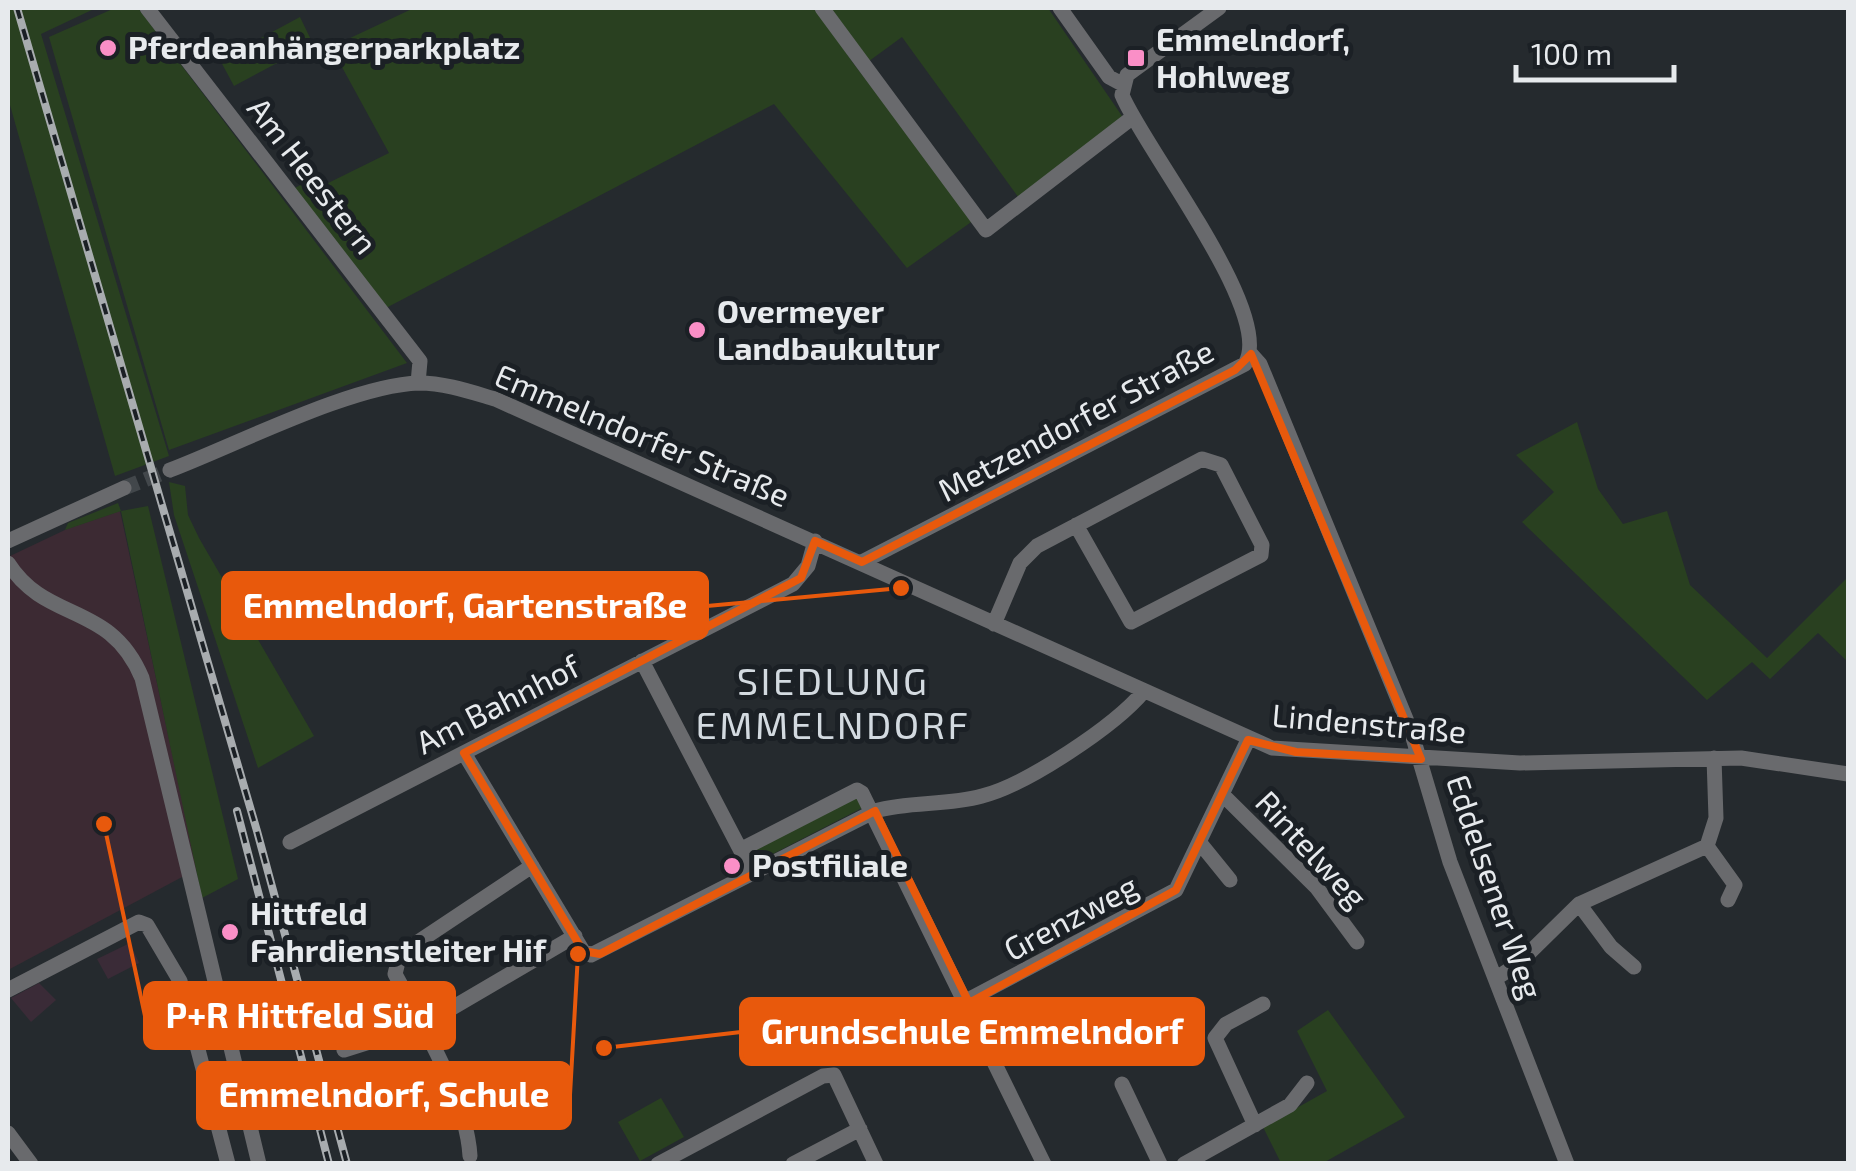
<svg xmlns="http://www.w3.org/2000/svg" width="1856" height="1171" font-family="'Exo 2',sans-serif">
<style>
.commercial{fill:#3c2a33}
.industrial{fill:#3a2b37}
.green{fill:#294020}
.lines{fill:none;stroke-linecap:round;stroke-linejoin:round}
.minor-tunnel{stroke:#42474b;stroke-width:15;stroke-dasharray:15 8;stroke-linecap:butt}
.minor{stroke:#696a6d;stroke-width:15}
.rail-casing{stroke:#a8acaf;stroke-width:8}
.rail{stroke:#1b2025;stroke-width:4;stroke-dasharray:11;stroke-linecap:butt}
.marked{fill:none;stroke:#e8590c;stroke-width:8;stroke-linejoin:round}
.poi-dot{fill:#fa8fc7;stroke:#1b2025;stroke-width:4}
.labels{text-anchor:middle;stroke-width:10;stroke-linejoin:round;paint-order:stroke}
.poi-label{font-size:32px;font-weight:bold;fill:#e7eaed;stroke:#1b2025;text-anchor:start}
.street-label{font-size:32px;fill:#e7eaed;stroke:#1b2025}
.quarter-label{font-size:38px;letter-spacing:2.5px;fill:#d3dae0;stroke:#1b2025}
.leader{fill:none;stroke:#e8590c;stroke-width:4}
.callout-dot{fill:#e8590c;stroke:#1b2025;stroke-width:4}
.callout{fill:#e8590c;stroke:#e8590c;stroke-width:4}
.callout-label{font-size:35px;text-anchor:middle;font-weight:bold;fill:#fff}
</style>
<rect width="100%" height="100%" fill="#252a2e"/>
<path class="commercial" d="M120,511L197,869L8,970V557L67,529Z"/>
<path class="industrial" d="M130,943L139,963L108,979L97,959Z
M39,983L56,1000L31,1022L11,998Z"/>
<path class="green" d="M8,8H96L41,34L169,456L115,476L8,98Z
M115,8H138L407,363L169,450L49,37Z
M414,8H816L853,63L974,220L907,268L774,104L386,308L293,189L308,181L314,190L389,153L331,47Z
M826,8H1048L1122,116L1117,126L1021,201L902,37L865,64Z
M300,17L313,44L234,86L220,60Z
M1577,422L1598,489L1623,524L1667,511L1690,585L1767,658L1848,577V662L1818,633L1770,679L1752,662L1707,700L1522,522L1554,492L1516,455Z
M169,482L185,486L188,515L199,538L314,736L258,768L174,515Z
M118,503L121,511L148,506L238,879L202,898L121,511L65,530L68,523Z
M857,797L862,808L755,863L749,852Z
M1328,1010L1405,1117L1323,1163H1281L1263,1127L1327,1091L1297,1031Z
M661,1098L684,1137L640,1161L618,1122Z"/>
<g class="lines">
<path class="minor-tunnel" d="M124,488L170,470"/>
<path class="minor" d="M147,8L420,361L418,383
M822,8L986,230L1133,117
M1060,8L1109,77L1122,84
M1251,354L1260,364L1411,731L1450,862L1567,1164
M170,470C236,445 352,385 419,383C445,383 471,392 495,399L1272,748L1520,763L1741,758L1848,774
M8,541L124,488
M862,562L1245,364C1276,314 1143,147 1122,95L1127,75L1219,8
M8,563C47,624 110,601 142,678L259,1164
M994,624L1020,563L1037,546L1202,459L1221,465L1262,545L1261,555L1131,622L1076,525
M642,661L753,874
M464,753L583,951L591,955L875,811C910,801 946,806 982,796C1026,785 1115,726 1144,691
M1223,795L1317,888L1357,942
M290,842L793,584L808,566L815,541
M1200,843L1230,880
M1707,846L1735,885L1728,900
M742,849L857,790L862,793L1044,1164
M1579,904L1611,947L1634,967
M1498,977L1518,964L1579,904L1707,846L1716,818L1714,758
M8,990L139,922L147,925L180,981L228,1164
M894,1039L1176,890L1248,740
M344,1050L423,1025L575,936
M1122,1084L1160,1164
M1255,1125L1215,1038L1226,1024L1263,1004
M8,1133L31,1164
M470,1156C467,1100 422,1024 395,974L400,954L532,866
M658,1164L823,1076L834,1075L876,1164
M793,1164L860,1129
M1184,1164L1290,1105L1307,1083"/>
<g class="rail-casing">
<path id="rail" d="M17,8L257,831L347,1164
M237,811L329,1164"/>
</g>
<use href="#rail" class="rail"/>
</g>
<path class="marked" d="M1251,354L1421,759L1296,752L1248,740L1176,890L969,1003L875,811L600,954L583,951L464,753L801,578L815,541L862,562L1235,370Z"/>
<g class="poi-dot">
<circle cx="108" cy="48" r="10"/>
<rect x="1126" y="48" width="20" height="20" rx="5"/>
<circle cx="697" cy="330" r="10"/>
<circle cx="732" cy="866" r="10"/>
<circle cx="230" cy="932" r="10"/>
</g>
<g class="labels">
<g class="poi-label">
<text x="1156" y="51">Emmelndorf,<tspan x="1156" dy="37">Hohlweg</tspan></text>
<text x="128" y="59">Pferdeanhängerparkplatz</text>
<text x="717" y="323">Overmeyer<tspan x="717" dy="37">Landbaukultur</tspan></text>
<text x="752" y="877">Postfiliale</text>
<text x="250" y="925">Hittfeld<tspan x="250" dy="37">Fahrdienstleiter Hif</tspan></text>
</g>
<g class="street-label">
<text transform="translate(312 176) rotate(52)" y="11">Am Heestern</text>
<text transform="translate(1076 421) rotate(-28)" y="11">Metzendorfer Straße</text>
<text transform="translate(642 436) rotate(23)" y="11">Emmelndorfer Straße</text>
<text transform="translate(498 705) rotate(-27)" y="11">Am Bahnhof</text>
<text transform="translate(1369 724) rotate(5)" y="11">Lindenstraße</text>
<text transform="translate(1311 850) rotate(47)" y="11">Rintelweg</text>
<text transform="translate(1494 887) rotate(71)" y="11">Eddelsener Weg</text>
<text transform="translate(1071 918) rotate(-28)" y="11">Grenzweg</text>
</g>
<g class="quarter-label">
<text x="833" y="695">SIEDLUNG<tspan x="833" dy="44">EMMELNDORF</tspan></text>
</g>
</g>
<path class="leader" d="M901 588L707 606M104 824L145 1016M604 1048L741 1032M578 954L570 1095"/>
<g class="callout-dot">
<circle cx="901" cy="588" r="10"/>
<circle cx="104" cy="824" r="10"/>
<circle cx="604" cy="1048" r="10"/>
<circle cx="578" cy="954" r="10"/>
</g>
<g class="callout">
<rect x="223" y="573" width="484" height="65" rx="10"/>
<rect x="145" y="983" width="309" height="65" rx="10"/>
<rect x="741" y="999" width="462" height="65" rx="10"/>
<rect x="198" y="1063" width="372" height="65" rx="10"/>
</g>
<g class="callout-label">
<text x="465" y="618">Emmelndorf, Gartenstraße</text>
<text x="300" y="1028">P+R Hittfeld Süd</text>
<text x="972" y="1044">Grundschule Emmelndorf</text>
<text x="384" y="1107">Emmelndorf, Schule</text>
</g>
<rect width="1856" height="1171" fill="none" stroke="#e7eaed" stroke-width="20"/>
<path d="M1516 65v15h158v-15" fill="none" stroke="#e7eaed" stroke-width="5"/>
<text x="1531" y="65" font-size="30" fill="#e7eaed" stroke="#1b2025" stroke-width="8" paint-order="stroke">100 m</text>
</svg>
